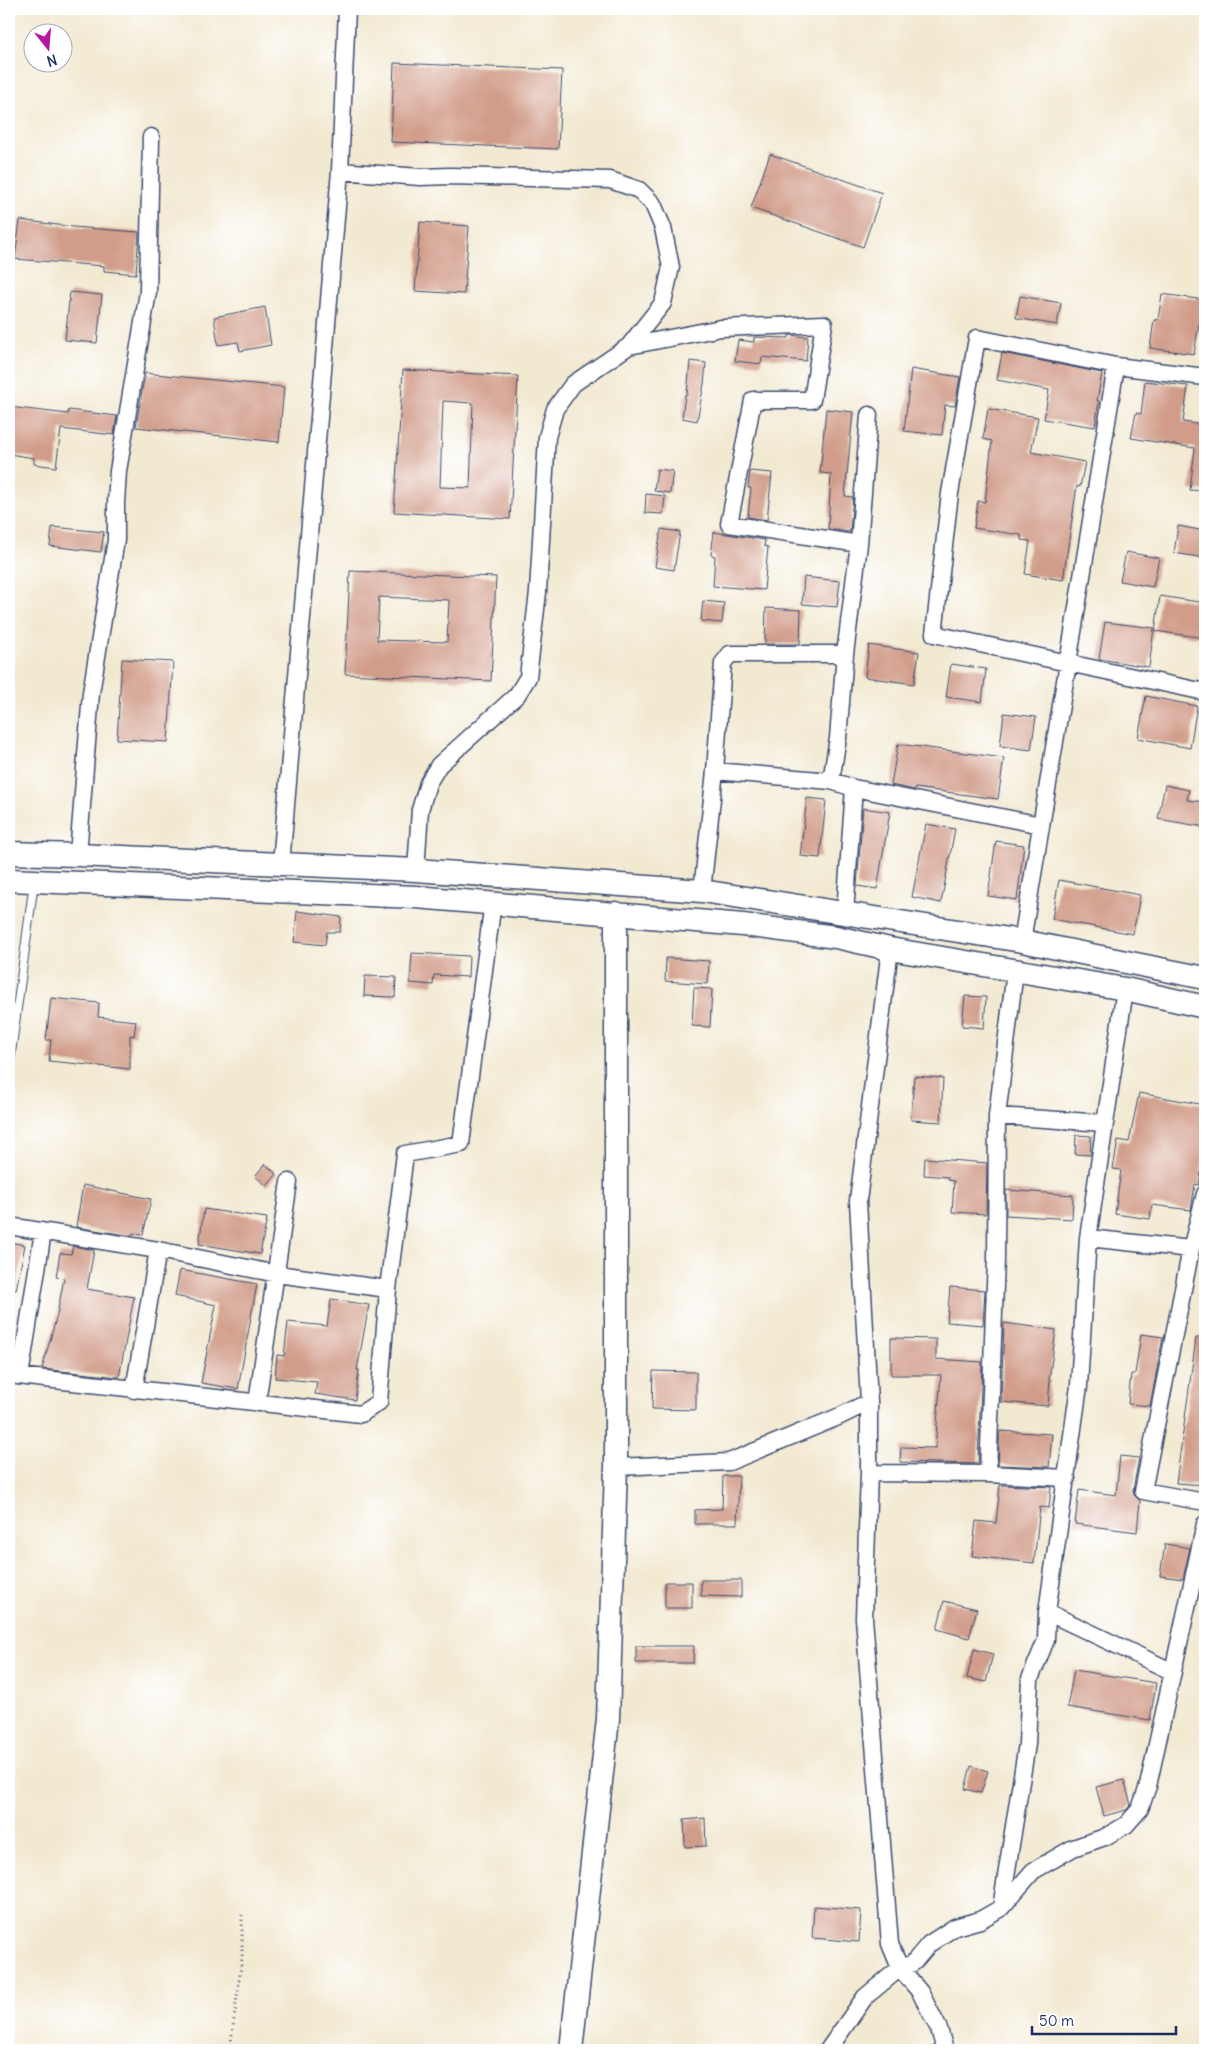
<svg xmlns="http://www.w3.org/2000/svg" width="1214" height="2059" font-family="Delius,sans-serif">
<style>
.building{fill:#d19d8a;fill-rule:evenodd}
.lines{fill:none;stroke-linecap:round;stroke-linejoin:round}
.lane-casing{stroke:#3b4b6f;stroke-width:10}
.street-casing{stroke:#3b4b6f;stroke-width:19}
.secondary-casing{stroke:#3b4b6f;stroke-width:25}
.path{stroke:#3b4b6f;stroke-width:3;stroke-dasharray:1 4;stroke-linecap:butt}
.lane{stroke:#fff;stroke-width:8}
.street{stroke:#fff;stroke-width:16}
.secondary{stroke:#fff;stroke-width:22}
</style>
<rect width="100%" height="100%" fill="#fff"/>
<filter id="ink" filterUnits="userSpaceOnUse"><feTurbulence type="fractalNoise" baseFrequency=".02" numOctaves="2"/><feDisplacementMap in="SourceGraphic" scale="10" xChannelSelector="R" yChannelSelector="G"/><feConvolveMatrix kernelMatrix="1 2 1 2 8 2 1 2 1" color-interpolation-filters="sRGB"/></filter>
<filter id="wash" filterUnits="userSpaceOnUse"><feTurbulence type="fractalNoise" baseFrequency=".0096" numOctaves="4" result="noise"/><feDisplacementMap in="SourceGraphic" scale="20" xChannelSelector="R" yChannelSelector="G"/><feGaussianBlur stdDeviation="1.12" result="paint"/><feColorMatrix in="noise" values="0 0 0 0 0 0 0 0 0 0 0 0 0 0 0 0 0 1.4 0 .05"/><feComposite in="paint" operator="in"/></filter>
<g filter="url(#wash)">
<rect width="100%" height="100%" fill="#f2e9d1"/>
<g id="blocks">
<path class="building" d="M394,63L562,70L558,149L391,142Z
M770,154L882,193L863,247L751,208Z
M20,220L73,227L139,232L136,274L104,271V266L15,259Z
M420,222L469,226L464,294L415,291Z
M70,292L102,295L97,343L65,340Z
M1162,294L1205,300L1202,324H1199L1194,354L1150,348L1154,320H1158Z
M1020,296L1061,303L1057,325L1016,318Z
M265,307L271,345L240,351L238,342L218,345L214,317Z
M789,335L808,337L806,361L762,357L761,364L735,361L738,340L754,342V337L789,338Z
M1002,353L1102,373L1097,401H1099L1095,427L1044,419L1049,390L997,380Z
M690,361L706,363L704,384L697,421L682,418L685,395H687Z
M911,369L960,377L955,406L945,405L942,435L904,431Z
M403,370L518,376L510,519L394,512ZM443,401L473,403L470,488L440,487Z
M145,373L284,387L279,442L136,427Z
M1145,381L1188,386L1183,422L1205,425V491L1190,490L1195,448L1131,438L1136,413L1141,414Z
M9,407L68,414L69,410L117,416L114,435L61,429L56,467L34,464V458L9,454Z
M826,409L853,412L845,496L853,497L850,532L828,529L831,474L820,473Z
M988,409L1038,417L1031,452L1085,462L1080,487L1077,486L1063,580L1025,574L1030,541L1021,540V535L974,528L978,501L985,502L992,441L983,439Z
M657,469L673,471L670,493L654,491Z
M750,471L772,473L767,520L748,517L751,488H748Z
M646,494L665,496L663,514L645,513Z
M1178,526L1205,531V558L1174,553Z
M52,527L104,532L101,552L50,546Z
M661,529L680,532L674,570L655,567Z
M714,532L765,540L764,546L768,547L764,590L713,586L715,556L711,555Z
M1126,552L1159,558L1153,587L1120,581Z
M350,571L496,577L491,681L345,674ZM379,597L449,600L447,642L377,640Z
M804,577L840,581L837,607L802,604Z
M1160,596L1205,603V638L1155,631Z
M703,601L724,603L722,623L701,621Z
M766,608L801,610L800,644H765Z
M1105,622L1154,628L1149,667L1099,659Z
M869,645L919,652L914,684L865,677Z
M122,659L173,662L168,742L117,739Z
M951,664L986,669L982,702L946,697Z
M1146,696L1197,706L1190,748L1138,738Z
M1004,713L1036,717L1031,750L1000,746Z
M898,744L1004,758L998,799L915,788V790L891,785Z
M1165,785L1189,790L1187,800L1205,802V827L1158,819Z
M807,798L826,800L820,858L800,856Z
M863,808L890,812L877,889L857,886Z
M926,824L955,829L941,903L912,897Z
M996,841L1024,845L1017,900L988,896Z
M1059,880L1140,895L1133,934L1052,919Z
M297,911L341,917L340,932H327L325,945L294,942Z
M412,953L469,956L468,977L434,975L433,985L410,983Z
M666,958L709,961L708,984L665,981Z
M365,976L396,977L395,997L364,996Z
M694,988L712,989L710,1027L692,1026Z
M965,996L986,997L984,1028L962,1026Z
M51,998L99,1003L98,1017L136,1021L134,1036L130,1035V1069L49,1061L51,1040H46Z
M914,1076L943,1078L941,1122L911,1120Z
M1139,1093L1205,1105V1149L1199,1185L1195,1184L1191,1210L1152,1205L1150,1219L1115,1214L1121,1170L1113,1169L1118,1140L1129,1142Z
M1076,1135L1091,1136L1090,1155L1075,1154Z
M925,1158L987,1163L986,1214L952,1212L954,1181L948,1180V1177L924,1175Z
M265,1164L277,1174L267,1186L255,1176Z
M83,1185L151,1199L143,1235L133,1233L132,1236L76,1227Z
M1006,1190L1073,1195L1072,1219L1006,1215Z
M204,1209L267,1218L260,1254L199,1244Z
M9,1242L25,1245L16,1290L9,1289Z
M73,1246L94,1250L87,1289L134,1297L119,1377L42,1369L57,1315L64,1278L56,1277L60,1253L71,1254Z
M180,1270L257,1284L238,1389L201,1383L216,1305L175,1296Z
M950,1287L985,1290L983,1325L947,1322Z
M331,1299L369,1305L357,1370H359L355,1400L315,1394L317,1382L275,1378L277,1355L284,1356L288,1322L327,1326Z
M1004,1323L1056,1330L1049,1380H1050L1048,1406L1001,1402Z
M1141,1334L1163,1337L1150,1406L1128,1404L1131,1374H1135Z
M891,1338L936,1339V1359L982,1362L978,1464L900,1462L901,1447L935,1448L941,1375H891Z
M1196,1338H1205V1485L1176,1483Z
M653,1371L696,1372V1410L652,1409Z
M1000,1431L1052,1434L1049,1467L998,1465Z
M1120,1456L1139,1458L1133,1490L1134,1495L1140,1501L1137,1532L1075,1524L1079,1490L1116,1495Z
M723,1476H739L737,1524H695V1510L722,1509Z
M1000,1485L1051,1487L1049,1508L1040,1507L1034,1563L972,1556L976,1521L996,1523Z
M1165,1544L1190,1548L1183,1579L1160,1576Z
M701,1580H741V1597L701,1596Z
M665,1582H692V1608H665Z
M944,1601L977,1609L969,1638L937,1629Z
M636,1646H694L693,1663H636Z
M974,1649L993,1654L986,1682L967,1678Z
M1074,1670L1156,1683L1150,1720L1067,1707Z
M971,1766L988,1771L981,1793L965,1789Z
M1124,1780L1131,1805L1126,1810L1104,1816L1096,1787Z
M705,1818L706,1846L685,1847L684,1820Z
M814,1906L861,1910L859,1942L812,1938Z"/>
</g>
</g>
<g filter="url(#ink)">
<use href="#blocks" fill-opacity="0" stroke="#3b4b6f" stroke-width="1"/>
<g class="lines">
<g class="lane-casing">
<path id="lane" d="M10,1061L34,882"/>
</g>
<g class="street-casing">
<path id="street" d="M347,9L340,171L420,177L450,176L610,180L639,190L653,204L663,228L671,267L663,303L629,346L573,384L555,409L547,437L538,592L528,677L517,695L439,765L428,783L420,810L416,870
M629,346L721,328L824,324L812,400H753L729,524L859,544L845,654
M1205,377L1116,366L1068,663L1205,692V689
M859,544L869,415
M715,771L831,781L854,788L1041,825
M78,855L91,693L116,540V503L118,471L148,292L151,137
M281,864L340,171
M702,891L715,771L723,663L730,654H845L838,738L831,781
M845,913L854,788
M1022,941L1068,663L934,634L950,493L977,338L1116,366
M890,949L858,1201L869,1402V1473L988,1474L1067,1478
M1015,971L997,1116L1105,1123
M1125,989L1088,1238L1079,1386L1047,1612L1173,1672
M1205,1194L1191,1249L1143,1491L1205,1502
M9,1226L158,1250L277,1274L388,1289
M1088,1238L1191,1249
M9,1375L361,1414L379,1402L388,1289L405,1154L461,1144L493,902
M20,1376L43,1232
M134,1390L158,1250
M257,1403L289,1182
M616,1467L729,1462L838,1417L869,1402
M869,1473L864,1618L890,1944L900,1968L920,1992L939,2029L945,2050
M988,1474L996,1258L997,1116
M1001,1908L1027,1744L1030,1679L1046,1640L1047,1612
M828,2050L865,1997L900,1968L913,1963L929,1944L955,1927L980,1920L1001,1908L1033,1871L1073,1848L1105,1837L1126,1825L1140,1809L1148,1786L1205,1524"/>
</g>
<g class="secondary-casing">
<path id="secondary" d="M9,853L78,855L416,870L702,891L1022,941L1205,978
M9,880L416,897L743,925L836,937L890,949L1125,989L1205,1007
M571,2050L608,1719L616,1467V913"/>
</g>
<path class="path" d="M230,2050L242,1958V1915"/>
<use href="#lane" class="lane"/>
<use href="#street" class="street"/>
<use href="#secondary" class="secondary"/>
</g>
</g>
<rect width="1214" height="2059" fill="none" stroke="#fff" stroke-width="30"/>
<g transform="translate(48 48) rotate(163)"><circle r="24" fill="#ffffff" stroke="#a4acbf"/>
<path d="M0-4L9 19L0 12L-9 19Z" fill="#b5179e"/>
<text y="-8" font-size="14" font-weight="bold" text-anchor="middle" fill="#1b2f5e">N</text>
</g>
<path d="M1032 2026v8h144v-8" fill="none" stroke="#1b2f5e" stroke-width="2.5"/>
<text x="1039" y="2026" font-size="15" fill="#1b2f5e" stroke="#ffffff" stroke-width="4" paint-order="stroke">50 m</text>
</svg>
